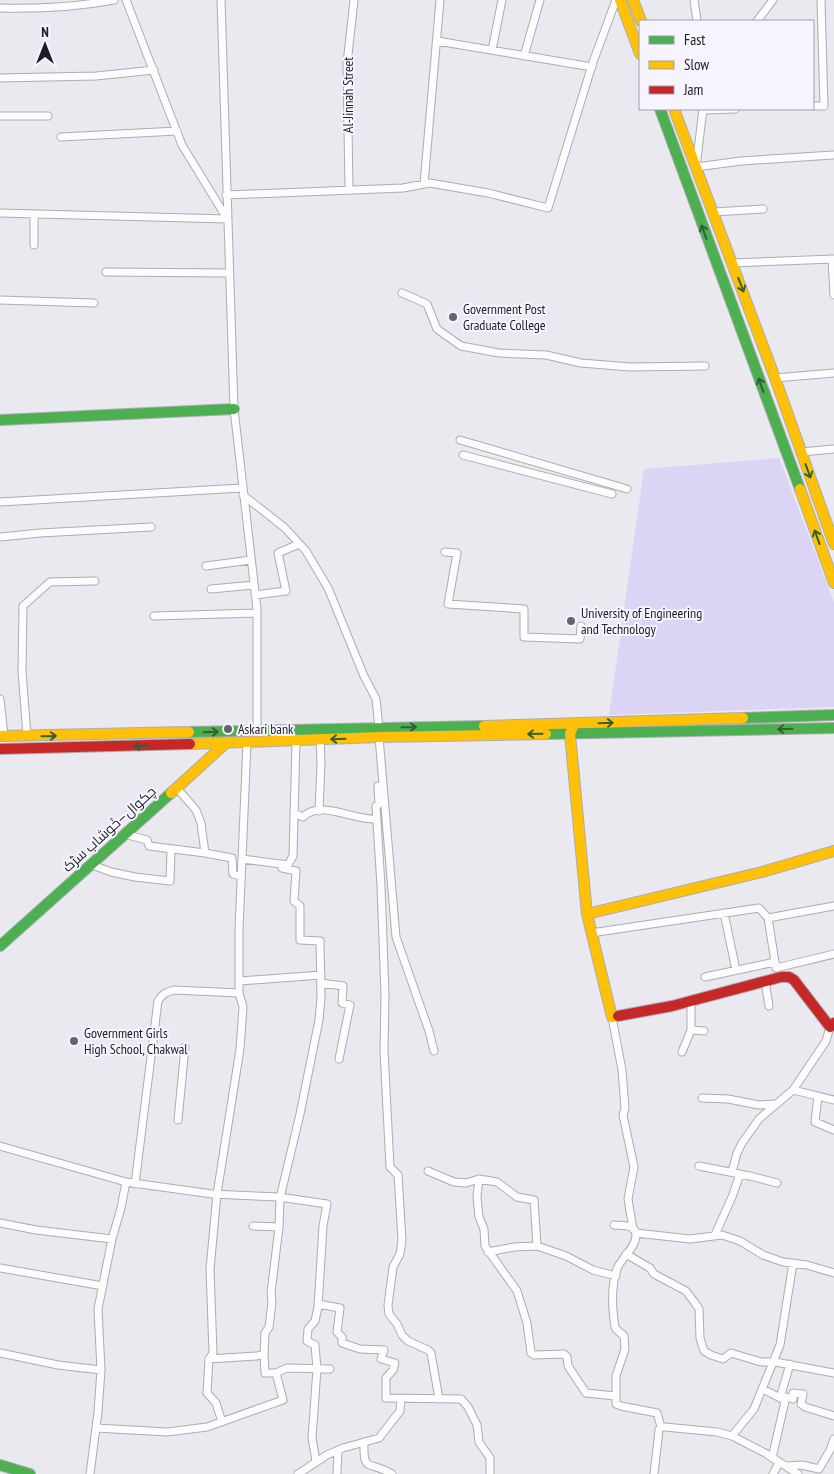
<svg xmlns="http://www.w3.org/2000/svg" width="834" height="1474" font-family="'PT Sans Narrow',Cairo,sans-serif">
<style>
.green{fill:#dcd4f5}
.lines{fill:none;stroke-linecap:round;stroke-linejoin:round}
.street-casing{stroke:#adacb1;stroke-width:9}
.fast-casing{stroke:#adacb1;stroke-width:12}
.slow-casing{stroke:#adacb1;stroke-width:12}
.jam-casing{stroke:#adacb1;stroke-width:12}
.street{stroke:#fcfcfd;stroke-width:7}
.fast{stroke:#4caf50;stroke-width:10}
.slow{stroke:#ffc107;stroke-width:10}
.jam{stroke:#c62828;stroke-width:10}
.oneway{stroke:#335f37}
.poi-dot{fill:#66646a;stroke:#f6f4ff;stroke-width:2}
.labels{text-anchor:middle;stroke-width:4;stroke-linejoin:round;paint-order:stroke}
.street-label{font-size:14px;fill:#1f1d22;stroke:#f6f4ff}
.poi-label{font-size:14px;fill:#1f1d22;stroke:#f6f4ff;text-anchor:start}
</style>
<rect width="100%" height="100%" fill="#eae9f0"/>
<path class="green" d="M779,458L834,602V707L609,715L644,469Z"/>
<g class="lines">
<g class="street-casing">
<path id="street" d="M126,0L182,145L226,217
M221,0L234,409L257,609V731
M694,0L697,21
M0,8C38,9 76,7 114,0
M757,21L773,0
M437,41L592,67
M492,50L502,0
M524,56L540,0
M0,78L96,76L154,70
M813,106H824L821,0
M703,109L696,167L741,161L833,155
M703,110L735,109
M0,116H48
M61,137L177,131
M424,184L440,0
M349,190L347,64L354,0
M226,195L403,188L430,183L488,193L548,208L593,62L616,0
M714,212L763,209
M0,213L227,219
M34,214V245
M832,259L834,295
M732,263L834,259
M106,272L229,273
M402,293L427,304L437,329L461,346L499,353L546,355L581,363L630,367L705,366
M0,300L94,303
M775,378L834,373
M460,440L627,489
M801,452L834,449
M463,455L612,494
M243,495L285,528L306,551L328,588L364,676L376,699L379,728
M0,502L242,488
M0,537L40,533L151,527
M445,552L457,553L448,604L524,609V637L580,639L581,626
M206,566L251,560
M211,589L254,585
M255,595L286,591L278,553L299,544
M154,616L257,613
M0,699L4,736
M27,736L22,671L23,606L50,582L95,581
M379,737L396,937L429,1031L434,1051
M247,743L239,929V993L243,1007L240,1049L217,1194L210,1269L213,1353L209,1359L257,1356L264,1354L265,1373H276L287,1368L330,1369
M383,786H378L379,804L376,806L381,886L385,994L384,1051L390,1167L398,1175L402,1240L400,1254L393,1267L388,1305L389,1314L397,1324L402,1335L408,1341L428,1350L431,1353L439,1399
M176,787L196,810L201,823L205,853L232,858L233,874L241,876
M319,811L321,763L320,740
M294,813L303,817C322,799 354,821 377,819
M124,834L147,840L149,846L205,853
M242,859L288,865L293,856L296,741
M90,864L111,872L135,877L170,881L171,849
M724,913L736,970
M591,933L759,908L768,918L834,906
M775,962L776,968L834,954
M705,977L775,962L768,918
M240,981L321,975
M765,981L769,1006
M321,983L343,986L342,1003L350,1005L339,1059
M691,1001V1030L704,1031
M612,1017L622,1070L625,1108L623,1115L634,1167L628,1199L633,1229
M682,1052L691,1030
M793,1090L834,1100
M818,1096L815,1122L834,1130
M702,1098L728,1099L759,1105L776,1104
M178,1120L185,1047
M0,1146L126,1182L212,1194L279,1197L327,1204L323,1226L318,1307L315,1321L308,1329L307,1341L315,1345L317,1369L312,1438L316,1461
M699,1166L750,1176L777,1183
M428,1171L454,1182L466,1183L479,1179L497,1182L517,1197L534,1200L537,1246
M732,1172L737,1153L742,1143L759,1119L793,1090L826,1041L830,1027
M479,1179L477,1197L479,1217L484,1229L485,1246L517,1291L527,1323L531,1353L534,1355L564,1354L567,1357L568,1366L586,1393L615,1396
M135,1184L158,1001C162,994 166,992 174,990L239,993
M0,1223L36,1230L112,1239
M614,1225C622,1226 636,1224 636,1235C636,1248 621,1258 617,1269C611,1286 612,1308 615,1327L616,1329L624,1336L625,1349L616,1376V1404L621,1406L657,1413L661,1427
M253,1226L279,1227
M636,1233L690,1239L722,1235L740,1241L763,1255L783,1262L807,1265L834,1273
M714,1237L732,1197L740,1174
M488,1252L514,1247L537,1246L566,1256L593,1270L616,1276
M626,1254L650,1268L654,1274L686,1291L695,1303L699,1309L700,1338L704,1351L711,1355L723,1359L731,1353L761,1362H775L834,1373
M0,1268L103,1286
M318,1304L340,1308L337,1332L342,1337V1343L360,1349L384,1350L381,1359L395,1363L393,1370L386,1378V1398L461,1399L468,1407L477,1425L479,1442L490,1458V1474
M0,1353L58,1365L101,1370
M264,1354L265,1333L269,1327L272,1302L271,1293L279,1227L280,1198L300,1114L319,1020L321,998L320,941L300,940V906L294,901L296,871L282,868V864
M209,1359L207,1393L216,1403L222,1422
M763,1389L784,1400
M780,1398L790,1364
M96,1428L167,1432L207,1427L283,1400L276,1373
M732,1436L754,1409L780,1345L793,1263
M364,1442C363,1474 369,1460 392,1474
M772,1458L786,1397L793,1399V1393L803,1394L801,1404L805,1407L834,1416
M786,1466L802,1465L819,1469L830,1450L834,1439
M90,1474L98,1412L101,1370L98,1309L112,1239L121,1208L126,1182
M298,1474L327,1455L343,1448L379,1438L400,1411L401,1399
M337,1474L338,1450
M654,1474L659,1430L661,1427H665L717,1432L732,1436L765,1453L798,1474
M773,1474L779,1463"/>
</g>
<g class="fast-casing">
<path id="fast" d="M660,109L800,489
M0,420L234,409
M743,718L834,715
M189,732L484,726
M546,734L834,728
M0,946L171,793
M0,1465L30,1474"/>
</g>
<g class="slow-casing">
<path id="slow" d="M620,0L640,54
M633,0L641,21
M674,109L775,378L834,544
M800,489L834,583
M484,726L743,718
M573,727L570,734L587,914L612,1017L618,1016
M0,736L189,732
M190,744L379,737L546,734
M171,793L227,742
M587,914L762,872L834,851"/>
</g>
<g class="jam-casing">
<path id="jam" d="M0,749L190,744
M618,1016L672,1006L781,977H789L794,980L830,1027L834,1023"/>
</g>
<use href="#street" class="street"/>
<use href="#fast" class="fast"/>
<use href="#slow" class="slow"/>
<use href="#jam" class="jam"/>
</g>
<defs><path id="oneway-shaft" d="M-6 0H5M1.5-3L5.5 0L1.5 3" fill="none" stroke-width="1.6" stroke-linecap="round" stroke-linejoin="round" transform="scale(1.25)"/></defs>
<g class="oneway">
<use href="#oneway-shaft" transform="translate(704 232) rotate(-110)"/>
<use href="#oneway-shaft" transform="translate(741 285) rotate(69)"/>
<use href="#oneway-shaft" transform="translate(761 385) rotate(-109)"/>
<use href="#oneway-shaft" transform="translate(808 471) rotate(70)"/>
<use href="#oneway-shaft" transform="translate(817 537) rotate(-110)"/>
<use href="#oneway-shaft" transform="translate(606 723) rotate(-2)"/>
<use href="#oneway-shaft" transform="translate(409 727) rotate(-1)"/>
<use href="#oneway-shaft" transform="translate(785 729) rotate(178)"/>
<use href="#oneway-shaft" transform="translate(211 732) rotate(-2)"/>
<use href="#oneway-shaft" transform="translate(535 734) rotate(179)"/>
<use href="#oneway-shaft" transform="translate(49 736) rotate(-1)"/>
<use href="#oneway-shaft" transform="translate(338 739) rotate(178)"/>
<use href="#oneway-shaft" transform="translate(141 746) rotate(178)"/>
</g>
<g class="poi-dot">
<circle cx="453" cy="317" r="5"/>
<circle cx="571" cy="621" r="5"/>
<circle cx="228" cy="729" r="5"/>
<circle cx="74" cy="1041" r="5"/>
</g>
<g class="labels">
<g class="street-label">
<text transform="translate(348 95) rotate(-90)" y="5">Al-Jinnah Street</text>
<text transform="translate(109 829) rotate(-42)" y="5">چکوال—خُوشاب سڑک</text>
</g>
<g class="poi-label">
<text x="463" y="314">Government Post<tspan x="463" dy="16">Graduate College</tspan></text>
<text x="581" y="618">University of Engineering<tspan x="581" dy="16">and Technology</tspan></text>
<text x="238" y="734">Askari bank</text>
<text x="84" y="1038">Government Girls<tspan x="84" dy="16">High School, Chakwal</tspan></text>
</g>
</g>
<rect x="639" y="20" width="175" height="90" fill="#f6f4ff" stroke="#a09ea7"/>
<rect x="649" y="36" width="25" height="8" fill="#4caf50" stroke="#a09ea7"/>
<text x="684" y="45" font-size="15" fill="#1f1d22">Fast</text>
<rect x="649" y="61" width="25" height="8" fill="#ffc107" stroke="#a09ea7"/>
<text x="684" y="70" font-size="15" fill="#1f1d22">Slow</text>
<rect x="649" y="86" width="25" height="8" fill="#c62828" stroke="#a09ea7"/>
<text x="684" y="95" font-size="15" fill="#1f1d22">Jam</text>
<g transform="translate(45 45)" stroke="#f6f4ff" stroke-width="4" paint-order="stroke">
<path d="M0-4L9 19L0 12L-9 19Z" fill="#1f1d22"/>
<text y="-8" font-size="14" font-weight="bold" text-anchor="middle" fill="#1f1d22">N</text>
</g>
</svg>
